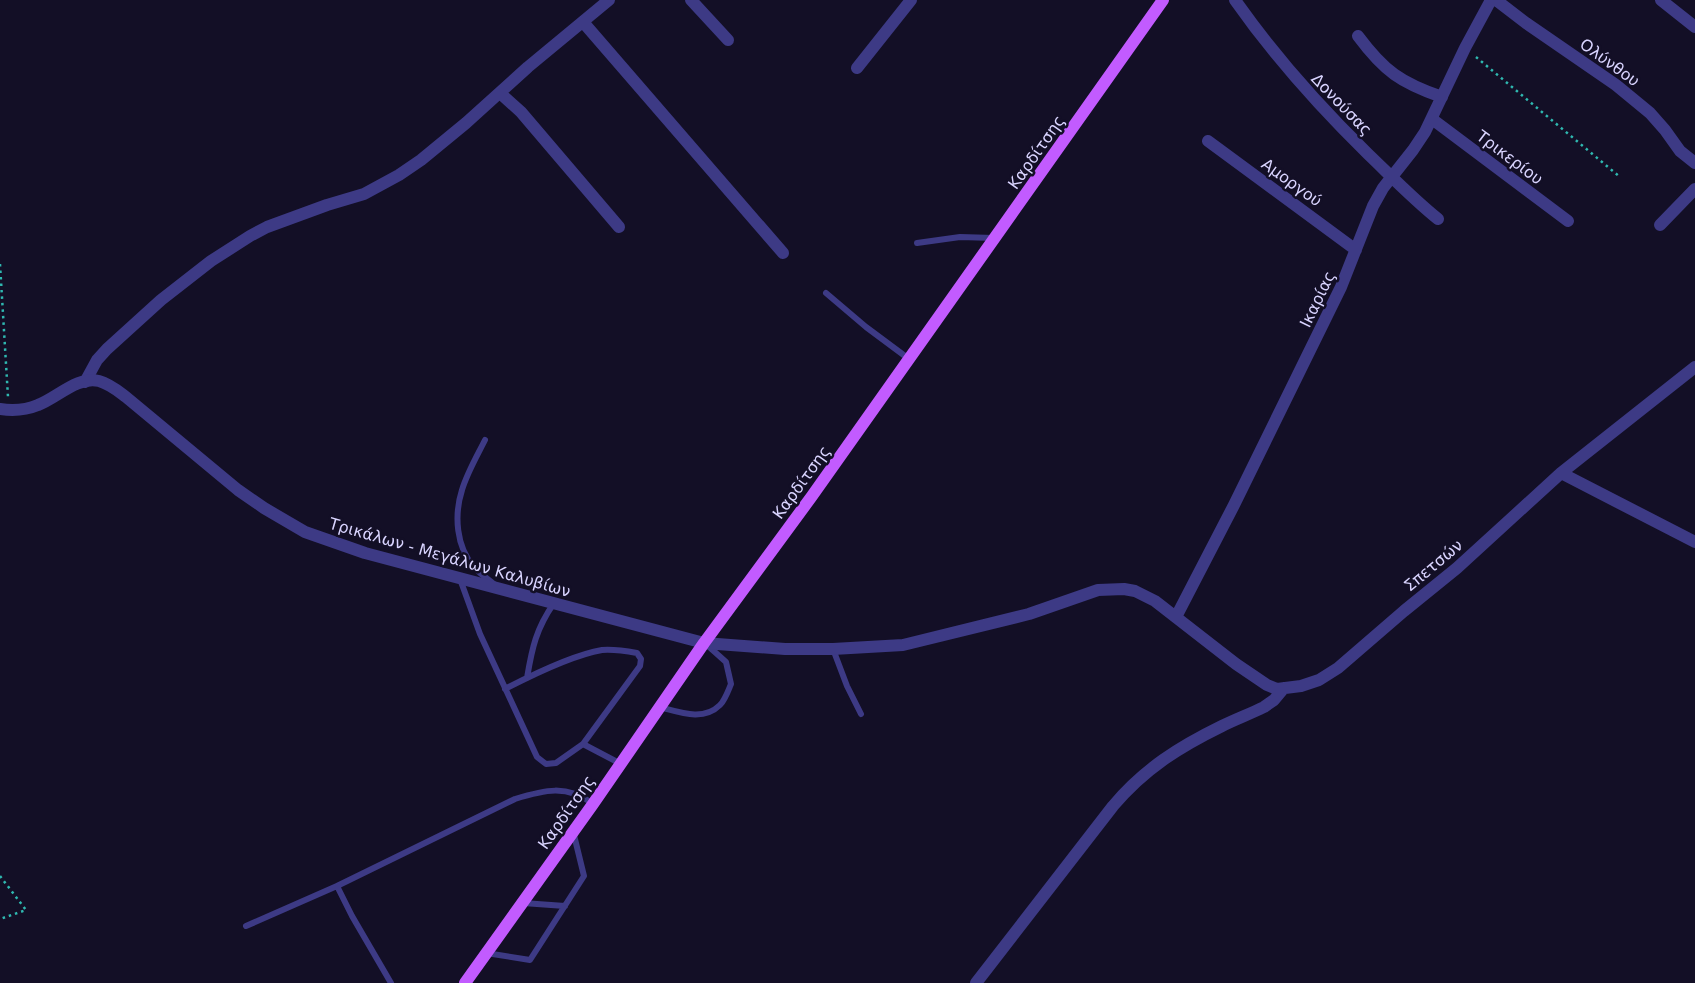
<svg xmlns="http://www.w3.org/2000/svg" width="1695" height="983" font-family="'DejaVu Sans',sans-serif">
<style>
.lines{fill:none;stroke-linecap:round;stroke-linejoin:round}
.path{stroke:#2fb8b0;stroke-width:2.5;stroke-dasharray:2.5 4;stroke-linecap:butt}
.service{stroke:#3d3a85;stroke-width:6}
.minor{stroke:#3d3a85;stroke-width:12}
.tertiary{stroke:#3d3a85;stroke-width:12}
.primary{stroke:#c25bff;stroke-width:12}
.labels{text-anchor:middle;stroke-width:5;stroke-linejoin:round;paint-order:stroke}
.street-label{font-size:16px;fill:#d9d4ff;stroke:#130f26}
</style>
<rect width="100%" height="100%" fill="#130f26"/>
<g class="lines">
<path class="path" d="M1476,57L1620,177
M0,264L8,397
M0,876L26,910L0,919"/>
<path class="service" d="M917,243L960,237L994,238
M826,293L866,327L909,359
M485,440C477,456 467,473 462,490C454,515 456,547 474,567C480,574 488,579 495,585
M460,579L480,634L537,757L546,764L556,763L583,744L640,666L641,659L637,653C626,651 614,649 602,650C573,655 532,675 505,689
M833,649L847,686L861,714
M527,678C532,648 536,629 554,603
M659,707C679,712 703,722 720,705C725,700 728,691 731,684L726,662L707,645
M583,744L621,764
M337,886L352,916L391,983
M523,903L565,906
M246,926L337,886L515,799C544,790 567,784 593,804
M486,953L530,960L584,876L573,831"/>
<path class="minor" d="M691,0L728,40
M1235,0C1275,57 1318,105 1368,154C1391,176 1413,199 1438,219
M1496,0L1526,23L1616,85L1650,113L1665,130L1680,151L1695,163
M1661,0L1695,27
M583,22L783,253
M1358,36C1384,71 1401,83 1442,97
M857,68L911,0
M500,93L521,112L619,227
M1432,119L1568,221
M1208,141L1356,250
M1660,225L1695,189
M85,382L97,360L107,349L161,300L211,261L250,236L267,227L327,205L364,194L399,175L421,160L466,123L528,67L609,0
M1561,473L1695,542
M1176,617L1234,505L1341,287L1373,206L1383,188L1413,150L1425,132L1465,48L1491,0
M704,643L785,649H833L903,645L1029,614L1098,590L1124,589L1135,591L1155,601L1236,664L1267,685L1277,689L1301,686L1319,680L1338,668L1404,611L1457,568L1561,473L1695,367
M976,983L1113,806C1144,769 1179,747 1222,726C1236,719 1250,714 1264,707L1274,700L1284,688"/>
<path class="tertiary" d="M0,409C13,411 26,410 38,405C57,398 77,376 99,381C110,384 118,391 126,397L238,490L264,508L305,532L365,553L704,643"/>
<path class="primary" d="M465,983L593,804L704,643L812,496L1163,0"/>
</g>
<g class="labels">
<g class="street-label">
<text transform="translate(1610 62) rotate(36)" y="6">Ολύνθου</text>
<text transform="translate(1342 104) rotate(46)" y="6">Δονούσας</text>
<text transform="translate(1036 152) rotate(-55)" y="6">Καρδίτσης</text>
<text transform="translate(1510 157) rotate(37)" y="6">Τρικερίου</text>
<text transform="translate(1292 182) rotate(36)" y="6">Αμοργού</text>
<text transform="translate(1317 299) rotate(-64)" y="6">Ικαρίας</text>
<text transform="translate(801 482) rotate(-54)" y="6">Καρδίτσης</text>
<text transform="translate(450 557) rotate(16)" y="6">Τρικάλων - Μεγάλων Καλυβίων</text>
<text transform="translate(1433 565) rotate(-40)" y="6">Σπετσών</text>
<text transform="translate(566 812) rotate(-55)" y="6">Καρδίτσης</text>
</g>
</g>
</svg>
